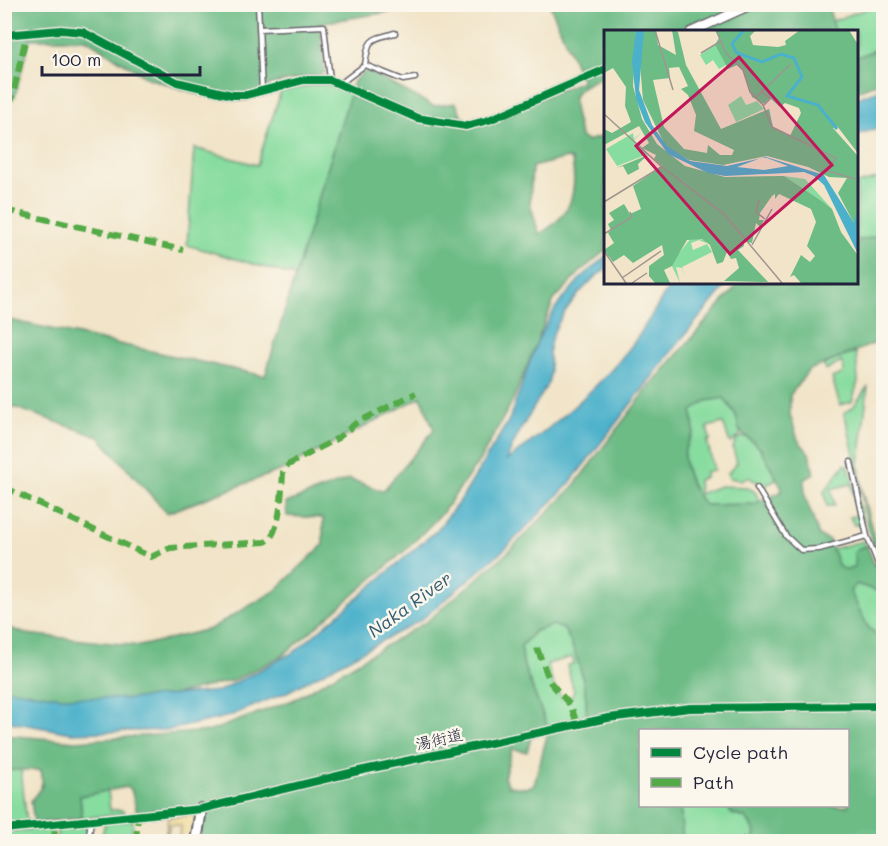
<svg xmlns="http://www.w3.org/2000/svg" width="888" height="846" font-family="Mali,'Klee One',sans-serif">
<style>
.green{fill:#87dc9f;stroke:#547f6d;stroke-width:1.5;fill-rule:evenodd}
.forest{fill:#6dbc86;stroke:#486f60;stroke-width:1.5;fill-rule:evenodd}
.sand{fill:#eeda9e;stroke:#887e6c;stroke-width:1.5}
.water{fill:#4bb1ca;stroke:#366a82;stroke-width:1.5}
.lines{fill:none;stroke-linecap:round;stroke-linejoin:round}
.service-casing{stroke:#6a666c;stroke-width:7}
.minor-casing{stroke:#6a666c;stroke-width:11}
.tertiary-casing{stroke:#6a666c;stroke-width:14}
.service{stroke:#fff;stroke-width:4}
.minor{stroke:#fff;stroke-width:8}
.tertiary{stroke:#fff;stroke-width:10}
.quiet{stroke:#53aa46;stroke-width:6;stroke-dasharray:12 6;stroke-linecap:butt}
.cycleway-casing{stroke:#fbf7ec;stroke-width:11}
.cycleway{stroke:#00873e;stroke-width:8}
.labels{text-anchor:middle;stroke-width:5;stroke-linejoin:round;paint-order:stroke}
.street-label{font-size:16px;fill:#22223b;stroke:#fbf7ec}
.water-label{font-size:18px;font-style:italic;fill:#325b74;stroke:#fbf7ec}
.inset-river{fill:none;stroke:#4bb1ca;stroke-width:3}
.inset-road{fill:none;stroke:#9e9690;stroke-width:1.5}
.view{fill:#c2185b;fill-opacity:0.15;stroke:#c2185b;stroke-width:3}
.inset-edge{fill:none;stroke:#22223b;stroke-width:3}
</style>
<rect width="100%" height="100%" fill="#fbf7ec"/>
<filter id="ink" filterUnits="userSpaceOnUse"><feTurbulence type="fractalNoise" baseFrequency=".0167" numOctaves="2"/><feDisplacementMap in="SourceGraphic" scale="12" xChannelSelector="R" yChannelSelector="G"/><feConvolveMatrix kernelMatrix="1 2 1 2 8 2 1 2 1" color-interpolation-filters="sRGB"/></filter>
<filter id="wash" filterUnits="userSpaceOnUse"><feTurbulence type="fractalNoise" baseFrequency=".008" numOctaves="4" result="noise"/><feDisplacementMap in="SourceGraphic" scale="24" xChannelSelector="R" yChannelSelector="G"/><feGaussianBlur stdDeviation="1.35" result="paint"/><feColorMatrix in="noise" values="0 0 0 0 0 0 0 0 0 0 0 0 0 0 0 0 0 1.4 0 .05"/><feComposite in="paint" operator="in"/></filter>
<g filter="url(#wash)">
<rect width="100%" height="100%" fill="#f1e4c8"/>
<path class="green" d="M877,5L883,47L857,57L856,32L835,31L832,21Z
M324,83L351,92L295,276L187,245L194,148L257,165L281,91Z
M883,177V235L857,241V184Z
M856,352L858,382L852,402L840,405L832,378L842,374L844,370L842,362L826,370L823,365Z
M868,386L859,464L862,491L883,573C861,521 860,466 844,413L854,406Z
M724,398L736,415L741,434L730,443L723,423L707,427L710,440L707,441L714,470L705,472V477L698,480L699,494L720,486L746,487L754,491L761,501L754,504L705,505C694,494 684,471 684,455C684,446 690,439 694,432L692,411L706,401Z
M743,436C761,441 769,464 777,480L764,486L748,477L741,480L729,478L728,473L737,463L733,448L736,440Z
M845,464L849,467L863,521L860,525H854L850,517L858,515L851,484L831,489L835,506H827L824,492Z
M863,541L867,546L859,548L856,566L848,570L839,568L832,549Z
M856,584L883,593V640L868,627L850,591Z
M553,625L564,629C578,655 589,690 586,720L548,728L524,667L521,646L535,631ZM572,657L574,663L567,666L574,691L570,699H563L554,686L547,664Z
M4,770H21L27,824L6,826Z
M108,790L110,810H122L125,814L82,818L80,796Z
M680,806H727L732,814L746,818L755,832L753,841H683Z
M133,820L132,841L101,842L105,822Z
M88,824L85,841L56,842L58,827Z
M54,827L51,841L5,842V832Z"/>
<path class="forest" d="M5,5H411L407,9L320,23L325,73L269,85L245,100L202,95L148,78L86,39H30L15,97L5,95Z
M550,5H828L835,31L606,32V75C564,93 572,94 580,136L587,141L606,135V250L581,271L554,300L513,400L481,458L443,512L408,548L282,656L234,680L125,707L5,692V626L26,634L140,646L210,629L275,591L323,545V518L287,516L286,503L349,479L383,491L434,430L421,397L284,469L167,513L99,437L5,404V319L265,376L354,81L366,70L433,106L456,103L467,128L582,81ZM567,158L572,160C578,195 570,217 539,234L530,203L532,167Z
M883,47V81L857,91V57Z
M883,235V340L809,370L790,395V415L798,440L809,453L814,474L804,480L805,496L819,536L829,540L839,567L848,570L855,566L854,553L859,548L867,546L883,587V593L857,584L850,591L868,627L883,640V841H753L755,832L746,818L732,814L727,806H848V730H640V806H680L683,842L199,841L204,805L137,812L131,789L127,787L80,796L82,818L34,823L31,801C39,789 45,788 41,770H5L4,735L76,741L210,731L293,700L426,622L507,553L572,488L649,387L740,282H856L857,241ZM724,398L736,415L739,430L760,448L782,488L781,492L754,504L705,505C694,494 684,471 684,455C684,446 690,439 694,432L692,411L706,401ZM553,625L564,629C578,655 589,690 586,720L548,732L534,785L526,788L509,786L504,778L512,749L527,752L533,731L548,728L524,667L521,646L535,631Z"/>
<path class="sand" d="M193,815L196,817L192,841H182V838L179,837L181,826L170,824L165,842L168,817Z"/>
<path class="water" d="M883,88V126L857,135V98Z
M606,256V269C584,283 551,323 549,351C549,361 552,374 548,383C534,409 516,433 507,460C549,430 605,383 635,341C648,322 660,301 672,282H729L679,342L569,484L506,548L421,620L287,692L230,716L169,730L72,733L5,721V689L62,697L128,699L219,691L294,652L437,530L462,498L509,420L537,342L556,307L579,280Z"/>
</g>
<g filter="url(#ink)">
<g class="lines">
<g class="service-casing">
<path id="service" d="M258,4L262,91
M259,29L324,26L330,80
M365,65C369,38 369,40 395,33
M341,83L365,65L403,80L415,78
M851,462L867,536L884,579
M757,488L786,536L801,550L819,549L867,536
M88,842L91,821"/>
</g>
<g class="minor-casing">
<path id="minor" d="M883,4L884,11
M691,32L753,4
M4,35L61,30L83,32L177,82L232,95H246L304,80H330L417,118L466,126L489,120L606,69
M4,829L201,809L354,772L608,718L690,708L884,706"/>
</g>
<g class="tertiary-casing">
<path id="tertiary" d="M196,842L201,809"/>
</g>
<use href="#service" class="service"/>
<use href="#minor" class="minor"/>
<use href="#tertiary" class="tertiary"/>
<path class="quiet" d="M4,97L12,99L27,32
M4,210L183,250
M4,487L151,557L170,548L265,542C281,536 282,488 283,472L288,465L338,438L356,423L416,393
M537,648L550,682L571,706L577,724
M741,837L744,842
M53,842L56,824
M136,842L138,816"/>
<g class="cycleway-casing">
<path id="cycleway" d="M4,35L61,30L83,32L177,82L232,95H246L304,80H330L417,118L466,126L489,120L606,69
M4,829L201,809L354,772L608,718L690,708L884,706"/>
</g>
<use href="#cycleway" class="cycleway"/>
</g>
</g>
<g class="labels">
<g class="street-label">
<text transform="translate(439 739) rotate(-13)" y="6">湯街道</text>
</g>
<g class="water-label">
<text transform="translate(410 605) rotate(-36)" y="6">Naka River</text>
</g>
</g>
<g transform="translate(604 30)">
<rect width="254" height="254" fill="#f1e4c8"/>
<path d="M111,15L122,35L115,39L109,30L102,35L96,25ZM137,66L142,75L153,71L160,79L132,92L124,75ZM38,102L30,110L44,124L13,136L2,119L29,103L30,109ZM180,146L201,149L228,179L218,171ZM87,208L101,210L102,213L95,210L87,213L89,220L103,214L108,222L78,237L82,249L78,238L72,237L76,253L67,234Z" fill="#87dc9f"/>
<path d="M0,0H32L29,56L38,89L53,114L81,136L121,147L180,146L218,171L228,179L237,202L253,224V253H197L190,245L186,247L197,225L206,232L211,226L203,216L212,192L207,179L175,164L171,169V164L168,166L156,183L155,190H160L156,197L152,193L148,213L139,211L140,216L134,220L164,252L120,251L135,238L132,228L127,229L123,222L119,232L113,234L106,215L98,209L83,210L68,236L60,240L66,253H51L45,246V236L60,225L58,215L29,233L20,225L9,232L0,220L10,213L4,203L7,200L4,194L10,190L5,183L20,174L26,184L37,179L29,156L58,136L50,129L52,125L38,118L45,113L35,96L0,115V99L8,103L27,92L21,76L22,57L9,38L0,43ZM38,0H52L54,15L72,25L68,0L74,2L82,35L117,99L165,79L169,97L186,106L197,83L195,78L181,73L176,77L166,68L160,74L148,67L139,41L133,35L124,39L111,15L115,8L111,0H152L146,6L149,15L174,17L182,15L181,11L196,0H245L253,13V122L233,96L229,98L253,125V199L234,163L243,148L225,147L204,137L163,126L119,135L85,130L62,117L39,70L36,34ZM75,37L84,56L77,59L84,65L92,85L90,101L130,120L128,125H116L104,115L103,123L80,119L60,97L49,50L66,48L65,38ZM44,125L34,134L35,139L24,145L19,136L12,138Z" fill="#6dbc86" fill-rule="evenodd"/>
<path d="M32,0H40L35,60L48,95L63,116L86,131L123,136L162,127L220,145L250,193L253,181V222L220,155L210,146L200,142L121,146L104,143L64,124L41,92L32,69L28,32ZM157,128H163L184,136L160,140L133,137Z" fill="#4bb1ca" fill-rule="evenodd"/>
<path class="inset-river" d="M140,0L128,14L133,23L158,32L177,24L190,28L198,47L183,66L214,75L233,99"/>
<path class="inset-road" d="M51,0L69,60M112,0L122,23L139,40L146,62L159,75L168,97L232,128L224,141L251,149M97,23L117,11M158,61L166,69L160,75M151,68L187,34M0,84L58,137L120,184L178,253M155,170L152,182L161,189M0,172L57,137M0,204L28,187L26,182M148,215L168,179M0,221L22,253M18,248L57,221M28,253L43,243"/>
<path class="view" d="M135,27L228,135L126,224L32,116Z"/>
<rect width="254" height="254" class="inset-edge"/>
</g>
<rect width="888" height="846" fill="none" stroke="#fbf7ec" stroke-width="24"/>
<rect x="639" y="729" width="210" height="78" fill="#fbf7ec" stroke="#a4a2a5" stroke-width="1.5"/>
<rect x="651" y="748" width="30" height="9" fill="#00873e" stroke="#a4a2a5" stroke-width="1.5"/>
<text x="693" y="759" font-size="18" fill="#22223b">Cycle path</text>
<rect x="651" y="778" width="30" height="9" fill="#53aa46" stroke="#a4a2a5" stroke-width="1.5"/>
<text x="693" y="789" font-size="18" fill="#22223b">Path</text>
<path d="M42 66v9h158v-9" fill="none" stroke="#22223b" stroke-width="3"/>
<text x="51" y="66" font-size="18" fill="#22223b" stroke="#fbf7ec" stroke-width="4.5" paint-order="stroke">100 m</text>
</svg>
